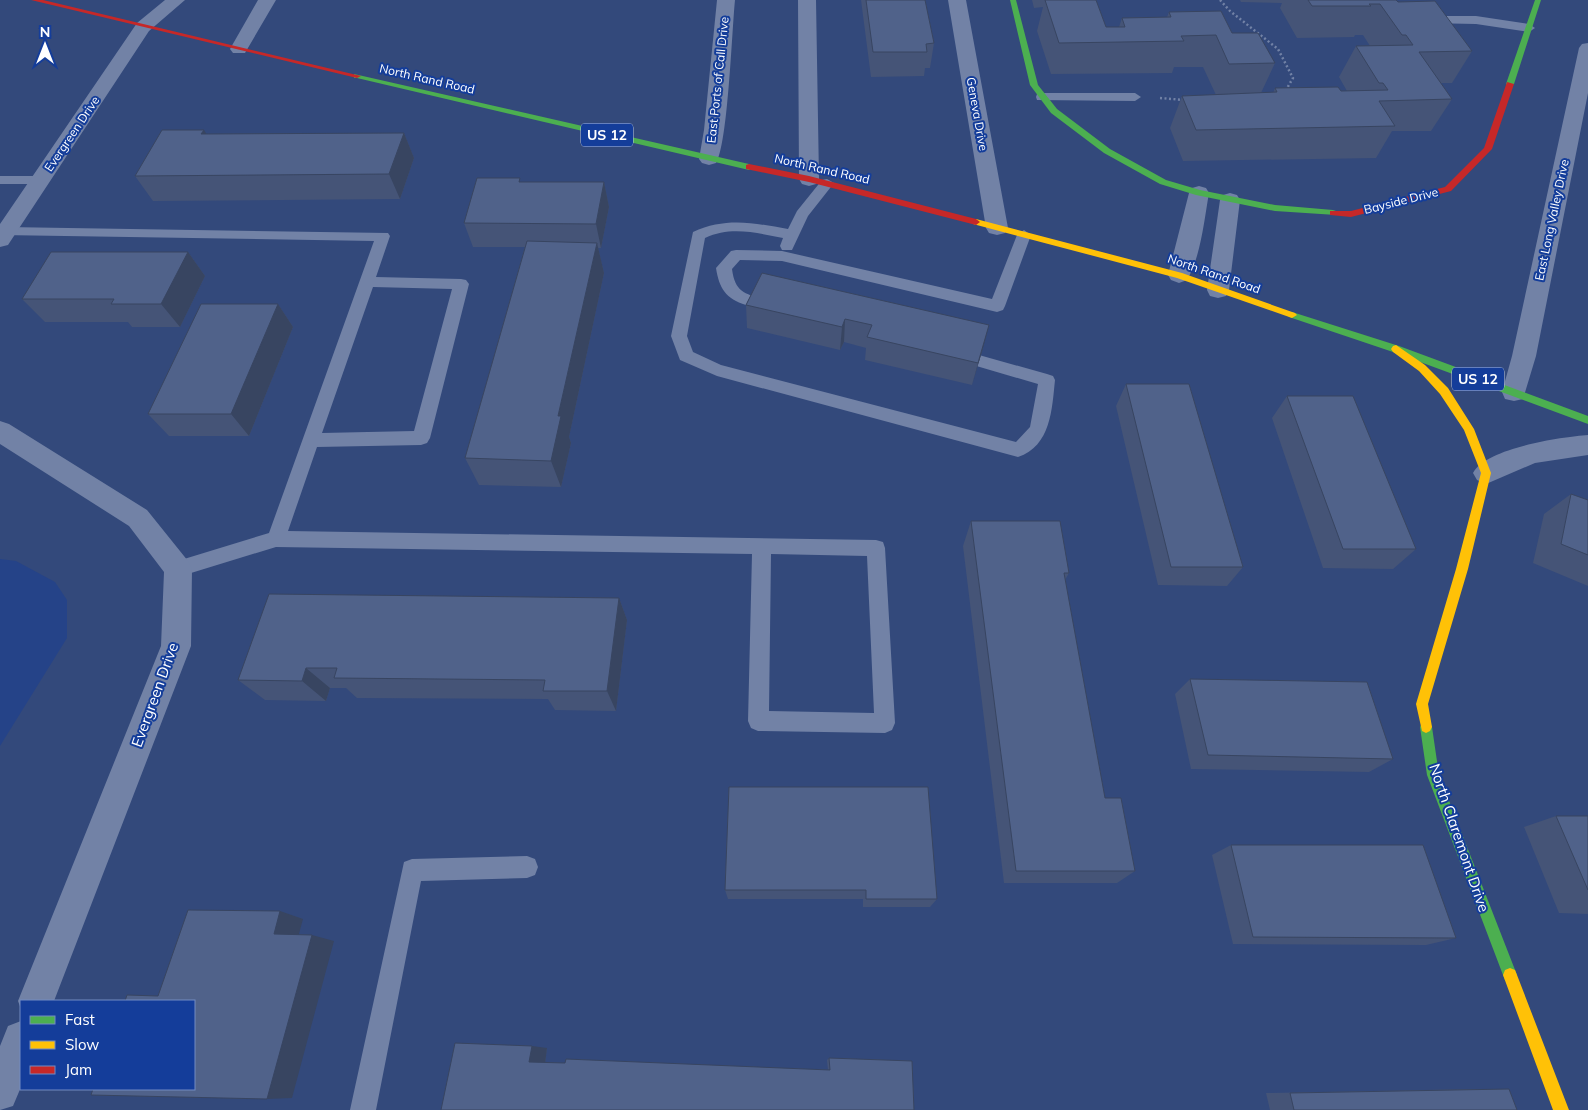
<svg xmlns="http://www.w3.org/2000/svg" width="1588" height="1110" font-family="Mulish,sans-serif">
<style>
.water{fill:#254388}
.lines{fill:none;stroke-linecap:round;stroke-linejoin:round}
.path{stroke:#7282a6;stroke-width:2.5;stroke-dasharray:2 2.5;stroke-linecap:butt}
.lane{fill:#7282a6;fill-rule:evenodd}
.street{fill:#7282a6;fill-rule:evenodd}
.fast{fill:#4caf50;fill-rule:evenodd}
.slow{fill:#ffc107;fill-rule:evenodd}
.jam{fill:#c62828;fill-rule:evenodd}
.wall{fill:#455477}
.shaded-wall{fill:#384561}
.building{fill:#50628a;stroke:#384561}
.labels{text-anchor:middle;stroke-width:4;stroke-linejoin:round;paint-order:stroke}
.far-street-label{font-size:12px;fill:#fff;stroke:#143d9a}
.shield{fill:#143d9a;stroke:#b8c5e1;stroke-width:1}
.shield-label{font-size:14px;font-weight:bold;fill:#fff}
.street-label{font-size:15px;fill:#fff;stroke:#143d9a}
</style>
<rect width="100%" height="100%" fill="#33497b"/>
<path class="water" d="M0,559L16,561L55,582L67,600V638L0,746Z"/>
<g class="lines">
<path class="path" d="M1220,0L1230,11L1278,49L1293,78L1286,90
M1160,98L1184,100"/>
<path class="lane" d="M1431,16H1476L1529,24L1535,28L1529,32L1476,24L1427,23V17Z
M1042,93H1135L1141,97L1135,101L1037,100L1036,97L1037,94Z
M0,176H41L48,180L41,184H0Z
M827,179L834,183L808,216L792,250H782L780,246L783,238C756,233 731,226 705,238L687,336L693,352L721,365L1016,442L1030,427L1038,384L973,365L971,361L973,357L979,355L1047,374L1053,376L1055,380C1052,409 1051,446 1018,457L717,376L680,360L671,336L693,232C726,217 754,223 788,229L797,211L822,180Z
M6,227L388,233L390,236L376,277L461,279L466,280L469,284L430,438L427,443L421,445L317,447L288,531L876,540L883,542L885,548L895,723L892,730L885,733L758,731L751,728L748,721L752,554L276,547L178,577L171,575L169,569L171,563L269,533L374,241L1,235V229ZM373,287L452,289L414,431L322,433ZM771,554L867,556L874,713L769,711Z
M1024,230L1031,235L1005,306L1003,310L997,312L782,261L740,260L732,269C735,292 744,293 764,300L767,304L764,308C758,310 752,308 746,305C726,299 719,288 716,268L731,251L736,250L782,251L992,299L1017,235Z
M527,856L535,859L538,867L535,875L527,878L421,881L376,1110H350L404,862L412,859Z"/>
<path class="street" d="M165,0H185L149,31L8,245L0,247V224L137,23Z
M258,0H276L245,53H233L230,49Z
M717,0H735C732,29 728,145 716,163L709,165L702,163L699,159L704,130Z
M798,0H816L819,179L816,184L809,186L802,184L799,179Z
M948,0H966L1008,228L1005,233L997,235L989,233L986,228Z
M1588,43V93L1536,356L1523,399L1514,401L1505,399L1502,392L1512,356L1579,48L1582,44Z
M1199,186L1206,188L1209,193C1204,221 1201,256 1187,280L1179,283L1171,280L1168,275L1189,193L1192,188Z
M1230,193L1237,195L1240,200L1229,290L1226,296L1218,298L1210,296L1207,290L1220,200L1223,195Z
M0,421L9,424L147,510L188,561L192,569L191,646L54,1001H21V1009L18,1001L161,646L164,572L129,526L0,444Z
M1588,435V455L1535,463L1486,484L1477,480L1473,473C1486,448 1561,437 1588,435Z
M21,1021V1087L13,1106L0,1110V1046L8,1026Z"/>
<path class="fast" d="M1010,0H1016L1038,85L1057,109L1110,149L1166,180L1200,190L1275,205L1333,210L1336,211V215L1275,211L1196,195L1160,184L1104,153L1051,113L1030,85Z
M1535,0H1541L1514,84L1507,86L1506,84Z
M354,74L749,164L753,167L749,170L357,78H354Z
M1292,312L1399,346L1588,416V424L1393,352L1289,317L1287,315Z
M1426,721L1430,723L1432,727L1439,775L1517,975L1515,980L1510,982L1505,980L1503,975L1427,775L1420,727L1422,723Z"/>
<path class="slow" d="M976,219L1182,273L1295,313L1297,315L1292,318L1177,278L973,224V220Z
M1396,345L1425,365L1448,388L1474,429L1491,473L1468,569L1428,704L1432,727L1430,731L1426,733L1422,731L1416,704L1456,569L1481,473L1464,430L1440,394L1419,371L1393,352L1391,349L1393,346Z
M1510,968L1515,970L1517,975L1569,1110H1553L1503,975L1505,970Z"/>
<path class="jam" d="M31,0H43L361,76L357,78Z
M1507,82L1514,84L1492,149L1451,191L1351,217L1330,215V211H1351L1445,187L1484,148Z
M749,164L809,176L976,219L980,222L976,225L809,182L746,169V165Z"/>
</g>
<path class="wall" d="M861,0H925L934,43L930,68H925L924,76L871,77Z
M1032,0H1096L1106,27H1119L1122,18L1167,17L1169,12L1232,33L1275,63L1261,93H1273L1275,88L1347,91L1339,77L1356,46H1370L1363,35H1355L1354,37L1297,38L1280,8L1282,3L1241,2L1240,0H1396L1398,2L1472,51L1452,83H1440L1452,99L1431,131H1392L1376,158L1183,161L1170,128L1182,96L1216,95L1203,67H1174L1172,73L1051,74L1037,31L1043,7L1034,8Z
M404,133L414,158L400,199L153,201L135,176L207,134Z
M521,182H604L609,207L601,248H598L604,273L569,437L571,443L561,487L479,485L465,458L525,247H473L464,223Z
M188,252L205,276L180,327H132L128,322H45L22,299Z
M762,273L983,348L972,385L865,360L866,348L844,342L840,350L747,328L746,305Z
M278,304L293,327L249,436H169L148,414Z
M1126,384L1243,567L1227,586L1158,585L1116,406Z
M1287,396L1416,549L1393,569L1323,568L1272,418Z
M1571,494L1588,500V586L1533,563L1544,514Z
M971,521L1069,573L1065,580L1105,798L1135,871L1117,883H1004L963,546Z
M619,598L627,620L616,711L555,710L548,699L357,698L346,688H330L326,701L265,700L238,680Z
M1190,679L1393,759L1369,772L1191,769L1175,694Z
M729,787L937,899L930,907H863V899H728L725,890Z
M1556,816H1588V914L1559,913L1524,827Z
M1231,845L1456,938L1426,945L1233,944L1212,855Z
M547,1048L545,1063L828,1070L827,1060L829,1058L912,1061L441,1110Z
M1475,1089H1509L1517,1110H1270L1266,1093Z"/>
<path class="shaded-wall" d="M204,130L219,154L201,134Z
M404,133L414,158L400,199L389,174Z
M604,182L609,207L601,248L596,224Z
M597,243L604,273L569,437L571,443L561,487L551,461L558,416Z
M188,252L205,276L180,327L161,304Z
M278,304L293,327L249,436L231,414Z
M845,319L844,342L840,350L842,327Z
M989,325L983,348L972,385L978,363Z
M619,598L627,620L616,711L607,691Z
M306,668L330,688L326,701L302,681Z
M280,911L303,919L297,941L274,934Z
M312,935L334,941L292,1098L267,1099Z
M532,1046L547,1048L545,1064L529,1062Z"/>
<path class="building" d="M866,0H925L934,43L926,44L927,52H873Z
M1045,0H1096L1106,27H1125L1122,18L1171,17L1169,12L1221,11L1232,33H1258L1275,63L1229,64L1216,35L1181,36L1184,41L1059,43Z
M1308,0H1396L1398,2L1435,1L1472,51L1419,52L1452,99L1379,101L1395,126L1196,130L1182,96L1277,92L1275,88L1338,87L1341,91L1388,90L1383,83H1379L1356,46L1413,45L1406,35H1402L1380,4H1369L1371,6H1312Z
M162,130H204L201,134L404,133L389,174L135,176Z
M477,178H520L519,182H604L596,224L464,223Z
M527,241L597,243L558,416H561L551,461L465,458Z
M51,252H188L161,304H111L114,299H22Z
M762,273L989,325L978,363L867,337L872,325L845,319L842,327L746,305Z
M201,304H278L231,414H148Z
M1126,384H1189L1243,567H1171Z
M1287,396H1353L1416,549H1343Z
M1571,494L1588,500V555L1561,544Z
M971,521H1060L1069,573H1064L1105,798H1121L1135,871H1016Z
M269,594L619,598L607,691H543L545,680L334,678L337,668H306L302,681L238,680Z
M1190,679L1367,682L1393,759L1208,755Z
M729,787H928L937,899H866V890H725Z
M1556,816H1588V890Z
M1231,845H1423L1456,938L1253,937Z
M188,910L280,911L274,934L312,935L267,1099L91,1095L93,1089H194V1001H125L127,995L158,996Z
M455,1043L532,1046L529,1062L565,1063L566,1059L830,1070L829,1058L912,1061L914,1110H441Z
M1509,1089L1517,1110H1294L1290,1093Z"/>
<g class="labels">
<g class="far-street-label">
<text transform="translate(427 79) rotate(13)" y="4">North Rand Road</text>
<text transform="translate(718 80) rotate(-84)" y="4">East Ports of Call Drive</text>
<text transform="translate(977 114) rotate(80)" y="4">Geneva Drive</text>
<text transform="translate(72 134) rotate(-56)" y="4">Evergreen Drive</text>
<text transform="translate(822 169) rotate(13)" y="4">North Rand Road</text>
<text transform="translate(1401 201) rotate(-14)" y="4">Bayside Drive</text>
<text transform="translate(1552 220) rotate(-78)" y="4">East Long Valley Drive</text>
<text transform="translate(1214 274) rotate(19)" y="4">North Rand Road</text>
</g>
<g class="shield">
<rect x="581" y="123.5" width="52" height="23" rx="4"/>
<rect x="1452" y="367.5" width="52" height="23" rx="4"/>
</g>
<g class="shield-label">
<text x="607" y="140">US 12</text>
<text x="1478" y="384">US 12</text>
</g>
<g class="street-label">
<text transform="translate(155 695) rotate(-70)" y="5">Evergreen Drive</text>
<text transform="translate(1459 838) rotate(71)" y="5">North Claremont Drive</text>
</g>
</g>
<rect x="20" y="1000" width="175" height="90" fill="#143d9a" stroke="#728bc2"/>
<rect x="30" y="1016" width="25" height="8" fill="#4caf50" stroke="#728bc2"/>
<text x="65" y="1025" font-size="15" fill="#ffffff">Fast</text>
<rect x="30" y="1041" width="25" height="8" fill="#ffc107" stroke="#728bc2"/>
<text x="65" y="1050" font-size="15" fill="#ffffff">Slow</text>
<rect x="30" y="1066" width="25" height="8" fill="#c62828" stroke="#728bc2"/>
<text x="65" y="1075" font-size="15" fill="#ffffff">Jam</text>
<g transform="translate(45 45)" stroke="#143d9a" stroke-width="4" paint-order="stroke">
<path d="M0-4L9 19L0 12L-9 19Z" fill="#ffffff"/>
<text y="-8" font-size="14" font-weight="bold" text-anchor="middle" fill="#ffffff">N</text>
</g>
</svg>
